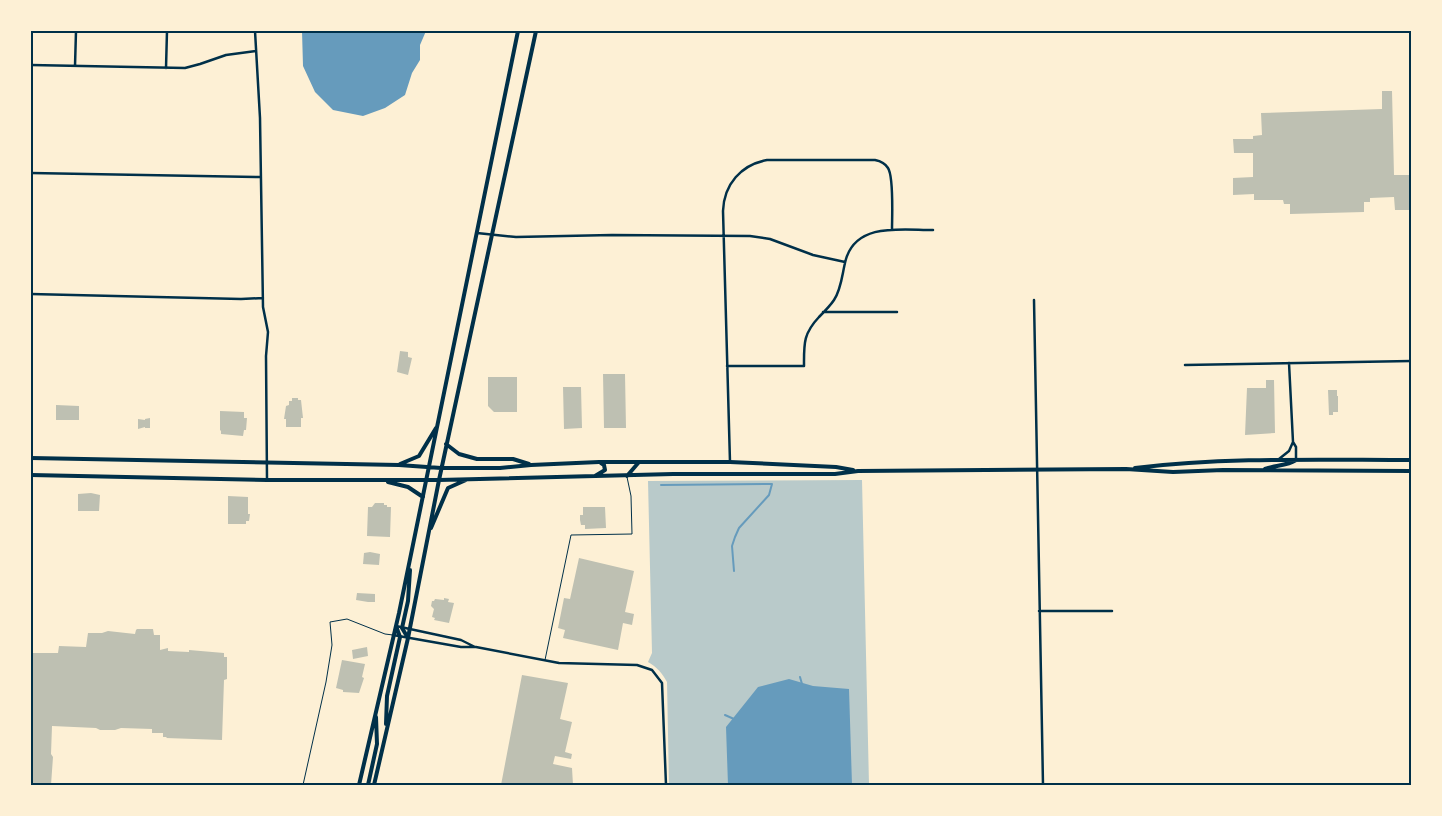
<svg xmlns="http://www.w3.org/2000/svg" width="1442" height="816" font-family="'Exo 2',sans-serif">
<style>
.green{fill:#b9caca}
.water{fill:#669bbc}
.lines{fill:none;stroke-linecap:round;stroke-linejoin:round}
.stream{stroke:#669bbc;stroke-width:2}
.building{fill:#bec0b2}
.service{stroke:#003049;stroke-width:1}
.minor{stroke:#003049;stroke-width:2.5}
.primary{stroke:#003049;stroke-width:4}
.neatline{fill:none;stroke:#003049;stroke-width:2}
</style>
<rect width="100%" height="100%" fill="#fdf0d5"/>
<path class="green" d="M862,480L869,785H669L667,682C662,673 657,667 648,662L652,653L648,481Z"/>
<path class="water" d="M302,31H426L420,45V60L412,73L405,95L385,108L363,116L333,110L315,92L303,66Z
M789,679L813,686L849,689L852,785H728L726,727L758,687Z"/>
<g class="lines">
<path class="stream" d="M661,485L772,484L769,495L739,528L735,537L732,546L734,571
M800,677L802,684
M725,715L734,719"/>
</g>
<path class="building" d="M1382,91H1392L1394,175H1411V210H1395L1394,197L1370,198V202H1364V212L1290,214V204H1284L1283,200H1254V194L1233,195V178L1253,177V153H1234L1233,139H1253V136L1262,135L1261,113L1382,109Z
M400,351L408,352V357L412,358L408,375L397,372Z
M603,374H625L626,428H604Z
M488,377H517V412H494L488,406Z
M1266,380H1274L1275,433L1245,435L1247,388H1266Z
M563,387H581L582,428L564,429Z
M1328,390H1337V396H1338V412H1333V415H1329Z
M292,398H298V400H301L303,418H301V427H286V419H284L286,406L289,405V401H292Z
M56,405L79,406V420H56Z
M220,411L244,412V418H247L246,430H244L243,436L221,434V430L220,431Z
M150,418V428H145V427L138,429V419L145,420V419Z
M91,493L100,495L99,511H78V494Z
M228,496L248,497V514H250L249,521H246V524H228Z
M375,503H384V505H387V507H391L390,537L367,536L368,507H372Z
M583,507H605L606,528L585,529V525H581L580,520V515H583Z
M370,552L380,554L379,565L363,564L364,553Z
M579,558L634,571L625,612L634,614L632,625L623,623L618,650L563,638L565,630L558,628L564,598L570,599Z
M357,593L375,594V602H368L356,600Z
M444,598L449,599L448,602L454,603L449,623L434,620L435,618L432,617L434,609L431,606L432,601H434L435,599L444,600Z
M137,629H153L154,635H160V650L168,648V651L189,652V650L224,653V657H227V679L224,680L222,740L166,738L167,737H163V733H152V729L121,728L115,730H100L96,728L52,726L51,754L53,757L51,785H31V653H58L59,646L86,647L88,633H102L108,631L135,634L136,630Z
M367,647L368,656L353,659L352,650Z
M342,660L365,664L362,677L364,678L359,693L343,692V690L336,688Z
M522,675L568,683L560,719L572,722L565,752L572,754L571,759L555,756L553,764L572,768L573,785H501Z"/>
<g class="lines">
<path class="service" d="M545,660L571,535L632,534L631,496L627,477
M303,785L326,682L332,645L330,622L347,619L385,634L393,635"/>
<path class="minor" d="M255,31L260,118L263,307L268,332L266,356L267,480
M31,65L185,68L200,64L226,55L256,51
M75,66L76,31
M166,68L167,31
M31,173L261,177
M477,233L516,237L612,235L750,236L770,239L813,255L845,262
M31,294L241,299L263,298
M1034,300L1043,785
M823,312H897
M1289,363L1293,442L1296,447V460
M1185,365L1411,361
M727,366H804C804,344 803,334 819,317C824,312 830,306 834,300C842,288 842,273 846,259C857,222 902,230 933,230
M1279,459L1289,451L1293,442
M730,462L723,211C724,184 741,165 767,160H875C880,161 885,163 888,168C894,177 892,217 892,230
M1039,611H1112
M396,626L461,640L475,647
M393,635L461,647H476L559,663L637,665L652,670L662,683L666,785"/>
<path class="primary" d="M446,444L459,454L477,459H513L529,464
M31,458L399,465L441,468H500L531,465L599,462H730L836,467L853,470
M400,464L419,456L436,428
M1135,468C1227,457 1319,460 1411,460
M1265,469C1276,465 1287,466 1296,460
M31,475L267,480H439L673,474H835L858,471L1126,469L1173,472L1223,470L1411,471
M595,476L605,470L604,465L601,463
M627,476L639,462
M388,482L408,487L423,497
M431,528L448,488L466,480
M408,638L402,628L408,601L410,570
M386,724L387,696L400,637L396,626
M359,785L399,613L518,31
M368,785L377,744L376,717
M374,785L408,638L439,480L536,31"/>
</g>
<rect width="1442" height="816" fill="none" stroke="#fdf0d5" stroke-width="65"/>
<rect x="32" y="32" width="1378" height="752" class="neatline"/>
</svg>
